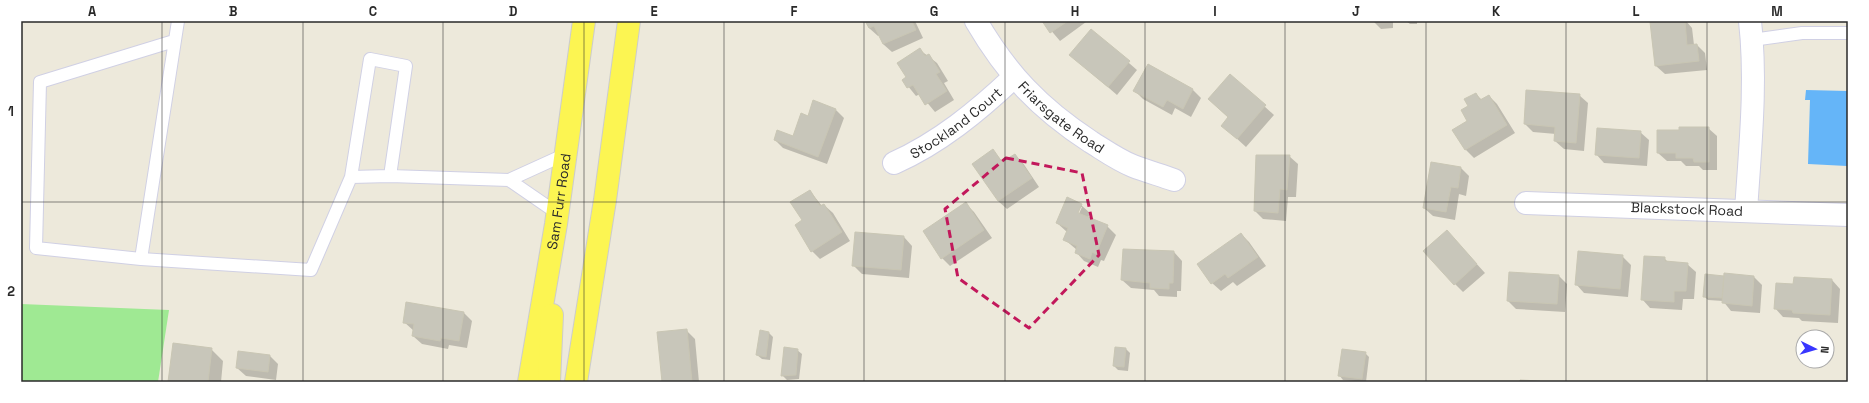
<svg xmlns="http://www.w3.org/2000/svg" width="1869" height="403" font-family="'Space Grotesk',sans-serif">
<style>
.green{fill:#9fe993}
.water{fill:#65b5f8}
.shadow{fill:#0003;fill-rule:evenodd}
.building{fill:#c8c6ba;stroke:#c9c6b4}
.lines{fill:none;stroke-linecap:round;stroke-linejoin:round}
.lane-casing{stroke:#d0d0e4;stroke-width:14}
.street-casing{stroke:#d0d0e4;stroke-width:24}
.primary-casing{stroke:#ccc;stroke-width:24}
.lane{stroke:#fff;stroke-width:12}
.street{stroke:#fff;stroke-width:22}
.primary{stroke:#fcf552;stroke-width:22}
.marked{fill:none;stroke:#c2185b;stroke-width:3;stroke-dasharray:8 5;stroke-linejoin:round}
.grid{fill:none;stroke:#2a2a2a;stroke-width:1;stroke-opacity:0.55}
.labels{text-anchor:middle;stroke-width:3;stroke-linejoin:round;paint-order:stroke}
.street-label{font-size:14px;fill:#2a2a2a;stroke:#fff}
.neatline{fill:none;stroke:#2a2a2a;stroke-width:1.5}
.grid-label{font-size:13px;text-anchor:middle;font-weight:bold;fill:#2a2a2a}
</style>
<rect width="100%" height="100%" fill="#ede9db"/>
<path class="green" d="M21,304L169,310L158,382H21Z"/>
<path class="water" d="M1806,90L1848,91L1847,166L1808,164L1810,100H1805Z"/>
<path class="shadow" d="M866,21H915L923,38L892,52L883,44L880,35L878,36L869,28Z
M1043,21H1085L1086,22L1060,41Z
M1373,21H1393V28L1381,29Z
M1406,21H1417V24H1410Z
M1667,21H1686L1692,28L1694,45H1697L1705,53L1707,70L1665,74L1656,66L1651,23Z
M1091,30L1137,70L1117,95L1071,55Z
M920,50L937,63L948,81L944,83L954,100L935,112L920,94L916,96L903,80L907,78Z
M1148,66L1193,90L1201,98L1191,117L1175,108L1172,115L1143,99L1135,91Z
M1230,75L1274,115L1246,147L1223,126L1229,118L1209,99Z
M1476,94L1482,100L1489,96L1497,104L1515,133L1474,158L1466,150L1469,121Z
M1579,95L1588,103L1584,151L1564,149L1555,141L1556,134L1533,132L1525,124Z
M836,110L844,118L827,164L783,148L775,140L794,137L808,117Z
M1708,128L1717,136V170H1703L1699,166H1686L1681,161H1667L1658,153Z
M1640,132L1649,140L1647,166L1604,163L1596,154Z
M993,151L1003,162L1015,155L1023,163L1039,187L1007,209L998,201Z
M1289,156L1298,164L1296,197H1288L1286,221L1263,219L1255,211Z
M1432,163L1461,168L1469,176L1466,196L1459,194L1455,220L1433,216L1424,208Z
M810,191L822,206L824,205L833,213L850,241L820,259L812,251L803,221Z
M966,204L974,212L992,238L950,266L942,258Z
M1081,205L1090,213L1088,218L1107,226L1116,235L1104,261L1101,260L1098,267L1084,261L1076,252L1077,250L1064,239L1067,232L1057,223ZM1079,207H1082L1077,218L1075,217Z
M1241,234L1249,242L1266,266L1237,286L1233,282L1221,291L1212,283Z
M904,237L912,246L909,278L862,274L853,265Z
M1455,240L1485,273L1463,292L1455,284Z
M1174,252L1182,261L1181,291H1177V297L1159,296L1154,290L1131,288L1122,280Z
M1622,256L1631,265L1628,297L1584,293L1576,284Z
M1664,258L1669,263L1687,264L1696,272L1694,299H1683L1682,310L1650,308L1642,299Z
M1559,276L1567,284L1565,312L1516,309L1508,301Z
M1706,276L1754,277L1762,285L1760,313L1731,311L1723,301L1708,300L1704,296Z
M1832,280L1840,289L1838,323L1802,321L1799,318L1783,317L1775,308L1794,285Z
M464,313L472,321L467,348L449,345L448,349L422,344L413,336L414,331L404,322Z
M686,330L695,339L699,382H663Z
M761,331L769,333L773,337L770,360L762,359L757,355Z
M1116,348L1126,349L1130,353L1128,371L1118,370L1114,366Z
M211,349L223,361L221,382H169Z
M797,350L802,354L799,379L787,380L782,375Z
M1365,353L1369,357L1366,382L1343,380L1339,375Z
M270,356L278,364L276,380L246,376L237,368Z"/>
<path class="building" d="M865,21H912L916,30L883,44L874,26L869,28Z
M1042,21H1068L1050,33Z
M1685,21L1687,45L1697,44L1699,61L1655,66L1650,22Z
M1091,29L1130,61L1108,87L1069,55Z
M920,48L925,56L929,54L940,72L936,74L947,91L925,105L913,85L907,88L902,80L906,77L897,63Z
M1148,64L1193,89L1183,109L1167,100L1163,107L1133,91Z
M1230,74L1266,105L1237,139L1221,126L1228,117L1208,99Z
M1526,90L1580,94L1576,143L1554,141L1555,127L1524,124Z
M1476,93L1480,100L1489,95L1507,125L1465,150L1452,130L1467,121L1461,110L1468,106L1464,99Z
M813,100L836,109L818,157L774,140L777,130L793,136L801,113L808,116Z
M1679,127H1709V162H1694L1693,158H1676V153H1657V130H1679Z
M1597,128L1641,131L1639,158L1595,155Z
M993,149L1002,162L1015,154L1032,178L998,201L972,164Z
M1256,155H1290L1287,190L1280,189L1278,213L1254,211Z
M1431,162L1461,167L1458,188L1451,187L1446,212L1423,208Z
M810,190L820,206L824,204L842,232L811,252L795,225L802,220L790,202Z
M1067,197L1082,204L1078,213L1108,225L1096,254L1092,252L1090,259L1075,253L1077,246L1063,240L1068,228L1056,223Z
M966,202L984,230L941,259L923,231Z
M1447,230L1477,264L1454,285L1423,251Z
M855,232L904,236L901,270L852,266Z
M1241,233L1258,257L1228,278L1225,274L1211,284L1197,264Z
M1123,249L1174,251L1173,283H1169V289L1150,288V283L1121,280Z
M1578,251L1623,255L1620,289L1575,285Z
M1644,256L1665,257V261L1688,263L1686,291H1674V302L1641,300Z
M1509,272L1559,275L1557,304L1507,301Z
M1724,273L1754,276L1752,306L1722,303Z
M1705,274L1724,276L1722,298L1703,297Z
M1794,277L1832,279L1830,315L1793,313L1792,310L1774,309L1776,283L1793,284Z
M406,302L464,312L459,341L441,338L440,341L412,336L414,324L403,323Z
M687,329L692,382H662L657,332Z
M760,330L769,332L766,357L756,355Z
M173,343L212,348L208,382H168Z
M784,347L798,349L796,375L781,376Z
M1115,347L1126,348L1124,367L1113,366Z
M1342,349L1366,352L1362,379L1338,376Z
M238,351L270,355L268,372L236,368Z
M1520,380L1540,381V382H1520Z"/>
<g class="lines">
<g class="lane-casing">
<path id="lane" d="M1752,40L1802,33H1848
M174,41L40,82L36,248L141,259L178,21
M351,177L390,176
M509,180L557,213
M141,259L311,270L351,177L370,59L406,66L390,176L509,180L566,154"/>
</g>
<g class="street-casing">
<g id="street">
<path id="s1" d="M976,21C1007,74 1039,108 1091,142C1104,150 1118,160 1133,166C1146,171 1160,175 1174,180"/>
<path id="s2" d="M894,163C939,143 978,111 1014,77"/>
<path id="s3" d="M1526,203L1848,215"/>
<path d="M1746,211C1750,148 1757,83 1750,21"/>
</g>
</g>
<g class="primary-casing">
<g id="primary">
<path id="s4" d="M529,382L556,224L584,21"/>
<path d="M549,382L552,315"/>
<path d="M576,382L605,200L629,21"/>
</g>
</g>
<use href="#lane" class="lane"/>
<use href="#street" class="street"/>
<use href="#primary" class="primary"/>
</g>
<path class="marked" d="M1006,158L1082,173L1099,255L1029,328L958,278L945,209Z"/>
<path class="grid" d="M162,21V382M303,21V382M443,21V382M584,21V382M724,21V382M864,21V382M1005,21V382M1145,21V382M1285,21V382M1426,21V382M1566,21V382M1707,21V382M21,202H1848"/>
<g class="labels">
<g class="street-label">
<text dy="5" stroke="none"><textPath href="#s1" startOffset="130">Friarsgate Road</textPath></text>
<text dy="5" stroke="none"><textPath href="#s2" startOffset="74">Stockland Court</textPath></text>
<text dy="5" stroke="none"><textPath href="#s4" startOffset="183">Sam Furr Road</textPath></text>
<text dy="5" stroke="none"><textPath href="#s3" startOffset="161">Blackstock Road</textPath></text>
</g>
</g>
<rect width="1869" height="403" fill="none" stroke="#ffffff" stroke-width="44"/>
<g transform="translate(1815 349) rotate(95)"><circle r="19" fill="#ffffff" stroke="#aaaaaa"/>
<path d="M0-3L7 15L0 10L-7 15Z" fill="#3836ff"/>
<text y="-6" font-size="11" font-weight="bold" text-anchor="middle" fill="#2a2a2a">N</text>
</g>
<rect x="22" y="22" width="1825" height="359" class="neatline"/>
<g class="grid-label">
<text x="92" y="16">A</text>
<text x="233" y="16">B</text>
<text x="373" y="16">C</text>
<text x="513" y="16">D</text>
<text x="654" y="16">E</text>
<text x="794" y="16">F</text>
<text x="934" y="16">G</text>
<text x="1075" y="16">H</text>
<text x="1215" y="16">I</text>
<text x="1356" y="16">J</text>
<text x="1496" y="16">K</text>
<text x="1636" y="16">L</text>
<text x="1777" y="16">M</text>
<text x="11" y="116">1</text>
<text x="11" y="296">2</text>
</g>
</svg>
